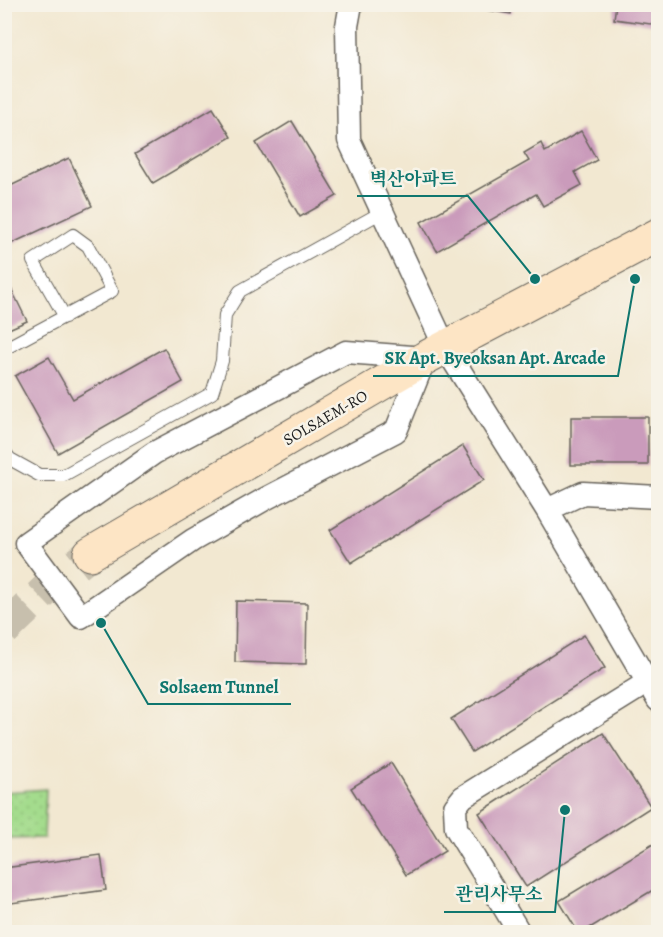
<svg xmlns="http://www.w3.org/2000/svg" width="663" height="937" font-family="Alegreya,'Noto Serif KR',serif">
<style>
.grass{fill:url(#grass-dots);stroke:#607c54;stroke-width:1.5}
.building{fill:#ca9bbb}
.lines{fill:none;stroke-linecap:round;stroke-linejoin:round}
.secondary-tunnel{stroke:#c7bfad;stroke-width:33;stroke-dasharray:33 16;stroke-linecap:butt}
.lane-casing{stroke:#67635b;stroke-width:14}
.street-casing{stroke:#67635b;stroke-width:25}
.secondary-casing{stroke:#67635b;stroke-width:35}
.lane{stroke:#fff;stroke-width:12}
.street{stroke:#fff;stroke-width:22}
.secondary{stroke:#fde5c5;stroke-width:33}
.labels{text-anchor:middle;stroke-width:5;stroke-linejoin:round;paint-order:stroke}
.street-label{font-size:16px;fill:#1c1c1c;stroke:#f7f3e8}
.leader{fill:none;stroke:#0f766e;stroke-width:2}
.callout-dot{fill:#0f766e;stroke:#f7f3e8;stroke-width:2}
.callout-label{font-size:18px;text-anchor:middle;font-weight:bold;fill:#0f766e;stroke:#f7f3e8;stroke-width:5;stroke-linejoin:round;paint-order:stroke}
</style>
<defs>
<pattern id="grass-dots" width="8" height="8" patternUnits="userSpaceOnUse" patternTransform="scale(1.5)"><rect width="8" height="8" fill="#a4dc8d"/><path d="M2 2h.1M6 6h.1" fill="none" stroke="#8dbc79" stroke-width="1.8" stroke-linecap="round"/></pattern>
</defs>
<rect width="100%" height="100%" fill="#f7f3e8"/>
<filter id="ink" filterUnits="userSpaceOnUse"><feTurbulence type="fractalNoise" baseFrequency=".0167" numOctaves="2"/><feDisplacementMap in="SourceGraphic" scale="12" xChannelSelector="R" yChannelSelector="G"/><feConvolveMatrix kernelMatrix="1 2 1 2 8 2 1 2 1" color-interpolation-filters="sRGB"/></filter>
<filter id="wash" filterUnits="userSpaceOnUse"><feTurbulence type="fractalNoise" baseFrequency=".008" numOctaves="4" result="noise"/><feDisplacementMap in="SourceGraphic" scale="24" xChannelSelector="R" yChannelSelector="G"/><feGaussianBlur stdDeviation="1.35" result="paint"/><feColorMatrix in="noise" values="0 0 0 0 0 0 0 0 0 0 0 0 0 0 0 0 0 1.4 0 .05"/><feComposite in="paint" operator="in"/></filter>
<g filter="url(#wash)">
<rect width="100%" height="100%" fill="#f2e8d1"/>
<path class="grass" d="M46,789L44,838L5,839V792Z"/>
<g id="blocks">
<path class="building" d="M445,4H512L511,14Z
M616,4H658V25L614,19Z
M213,108L231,137L153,183L135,154Z
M292,121L337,196L300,217L256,143Z
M581,131L597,160L575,172L582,185L543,206L536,194L437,251L421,222L529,161L524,153L541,143L545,152Z
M69,158L92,206L4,247V189Z
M4,274L27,321L4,331Z
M164,348L183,382L58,453L15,376L49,357L73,399Z
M571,417H648V465H571Z
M463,446L484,480L351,563L330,530Z
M236,601L307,603L306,664L235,662Z
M584,635L605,668L472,752L451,719Z
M603,733L651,807L526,887L479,813Z
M391,763L445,851L406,875L351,788Z
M658,841V887L583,932H578L559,901Z
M101,855L106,890L4,904V868Z"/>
</g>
</g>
<g filter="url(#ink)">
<use href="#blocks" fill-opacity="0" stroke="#67635b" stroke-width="1.5"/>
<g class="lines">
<path class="secondary-tunnel" d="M4,630L53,583L90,554"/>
<g class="lane-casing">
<path id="lane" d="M4,349L112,291L88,246L73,235L33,261L65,317
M4,451L10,459L39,475H64L212,393L222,361L225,315L240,291L382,212"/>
</g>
<g class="street-casing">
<path id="street" d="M351,4L347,26L349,140L445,347L547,510L658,700
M346,352L425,358L396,431L265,499L193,540L81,617L26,543L154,453Z
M547,510L583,493L658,497
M519,932L456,828L455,807L463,797L648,682"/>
</g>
<g class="secondary-casing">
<path id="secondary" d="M90,554L425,358L658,235"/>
</g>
<use href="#lane" class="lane"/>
<use href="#street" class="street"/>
<use href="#secondary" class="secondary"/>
</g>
</g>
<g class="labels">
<g class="street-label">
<text transform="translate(325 417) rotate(-30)" y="6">SOLSAEM-RO</text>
</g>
</g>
<path class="leader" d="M535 279L468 196H357M635 279L618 376H373M101 623L148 704H291M565 810L555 912H444"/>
<g class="callout-dot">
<circle cx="535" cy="279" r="6"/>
<circle cx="635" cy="279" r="6"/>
<circle cx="101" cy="623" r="6"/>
<circle cx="565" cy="810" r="6"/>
</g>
<g class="callout-label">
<text x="413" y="185">벽산아파트</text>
<text x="495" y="364">SK Apt. Byeoksan Apt. Arcade</text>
<text x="219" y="693">Solsaem Tunnel</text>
<text x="499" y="900">관리사무소</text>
</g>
<rect width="663" height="937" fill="none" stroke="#f7f3e8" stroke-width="24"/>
</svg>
